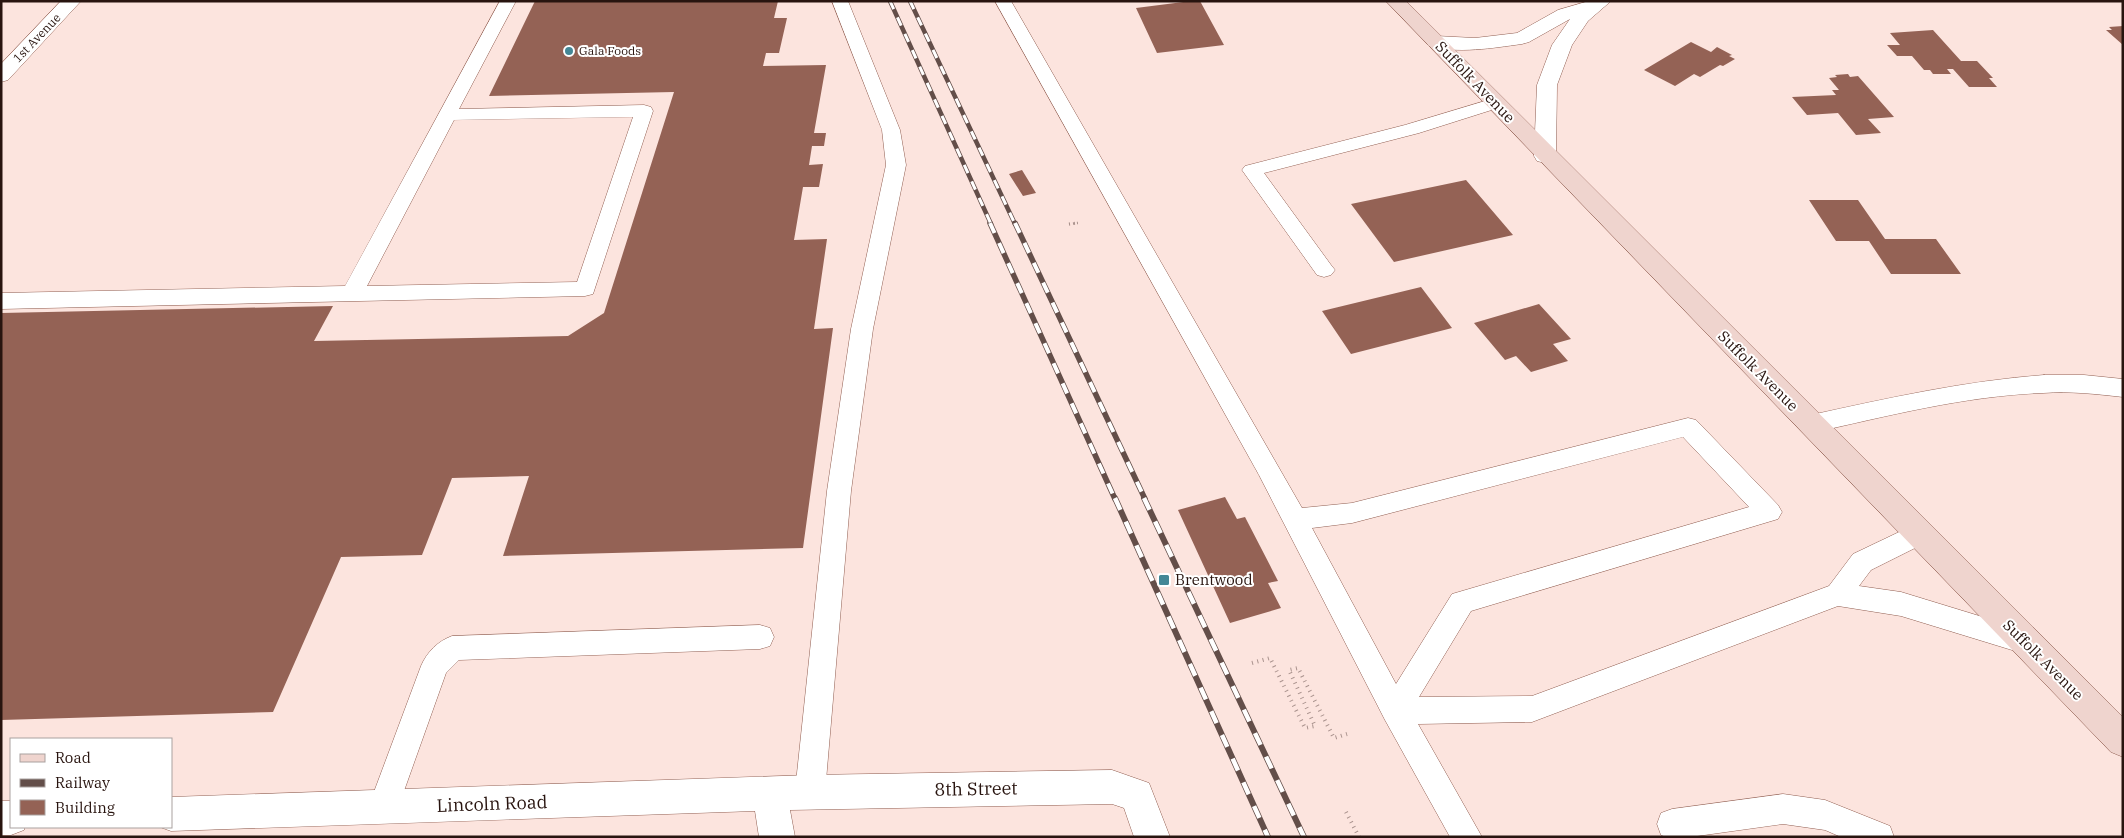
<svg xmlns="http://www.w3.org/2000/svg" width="2124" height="838" font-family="'IBM Plex Serif',serif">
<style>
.building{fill:#946255}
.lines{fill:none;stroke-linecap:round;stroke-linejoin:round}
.service-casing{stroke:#915f52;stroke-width:1}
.minor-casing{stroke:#915f52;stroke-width:1}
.secondary-casing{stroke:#915f52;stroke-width:1}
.path-far2{stroke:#aa938e;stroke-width:2.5;stroke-dasharray:1 3;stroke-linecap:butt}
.path-far1{stroke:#aa938e;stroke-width:3;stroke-dasharray:1 4;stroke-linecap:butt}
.path{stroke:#aa938e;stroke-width:4;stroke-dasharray:1 4.5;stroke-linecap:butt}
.service{fill:#fff;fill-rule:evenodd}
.minor{fill:#fff;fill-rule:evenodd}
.secondary{fill:#efd4ce;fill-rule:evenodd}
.rail-far2-casing{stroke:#634e49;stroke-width:4.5}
.rail-far1-casing{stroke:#634e49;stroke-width:5.5}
.rail-casing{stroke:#634e49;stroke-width:6}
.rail-far2{stroke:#fff;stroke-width:3;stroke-dasharray:9;stroke-linecap:butt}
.rail-far1{stroke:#fff;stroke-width:4;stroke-dasharray:11;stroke-linecap:butt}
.rail{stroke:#fff;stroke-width:4.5;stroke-dasharray:13;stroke-linecap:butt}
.poi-dot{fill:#448796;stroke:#fff;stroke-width:2}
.labels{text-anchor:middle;stroke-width:4;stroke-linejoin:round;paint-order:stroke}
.far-street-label{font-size:12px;fill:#28140f;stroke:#fff}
.far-poi-label{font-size:12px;fill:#28140f;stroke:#fff;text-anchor:start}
.street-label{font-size:15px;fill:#28140f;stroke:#fff}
.poi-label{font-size:15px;fill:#28140f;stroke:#fff;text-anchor:start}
.near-street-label{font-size:18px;fill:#28140f;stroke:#fff}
</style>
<rect width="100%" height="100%" fill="#fce4de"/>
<path class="building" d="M535,1H778L774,18H787L779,53H766L763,66L826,65L814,133H826L824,146H812L809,165L823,164L819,187H803L794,240L827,239L814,329L833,328L803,548L503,556L529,476L452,478L422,555L341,557L273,712L1,720V313L333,306L314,341L568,336L604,313L674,92L489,96Z
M1191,1H1200L1224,45L1157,53L1136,8Z
M2123,26V45L2106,30H2112L2109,27Z
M1933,30L1961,61H1977L1993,78H1989L1997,87H1969L1953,69H1947L1951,74H1933L1930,70H1924L1912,56H1897L1887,45H1900L1890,33Z
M1691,42L1711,52L1717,47L1732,55L1729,56L1735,59L1723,66L1720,65L1700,77L1694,74L1675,86L1644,70Z
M1848,74L1850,77L1858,76L1894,117L1868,119L1881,133L1856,135L1838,113L1807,115L1792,97L1836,95L1832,90H1839L1829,78L1837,77L1835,75Z
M1022,170L1036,193L1023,196L1009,174Z
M1466,180L1513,235L1394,262L1351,204Z
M1809,200H1858L1885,239H1936L1961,274H1891L1869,241H1836Z
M1421,287L1452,328L1351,354L1322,311Z
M1539,304L1571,339L1553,344L1568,361L1531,372L1516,356L1505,360L1474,323Z
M1225,497L1237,519L1245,517L1278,581L1268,583L1281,608L1230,623L1178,510Z"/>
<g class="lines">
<g class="service-casing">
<path id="service" d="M500,1H516L459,109L644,105L651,107L653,111L593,294L585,296L1,309V293L345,286ZM633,117L577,282L367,286L454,120Z
M832,1H848L900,130L906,165L873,329L851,491L825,792L821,802L810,807L799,802L795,792L827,491L851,329L886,165L882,130Z
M995,1H1011L1302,508L1352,503L1688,418L1696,420L1778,505L1782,512L1778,519L1471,611L1419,697L1532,696L1829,586L1853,554L1918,523L1927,526L1931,534L1927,542L1871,570L1859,586L1901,592L2035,633L2039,642L2035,651L2025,654L1901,616L1838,606L1532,722L1418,724L1482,837H1450L1385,720L1259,475ZM1683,437L1749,507L1452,594L1396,684L1312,528L1352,523Z
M1495,98L1501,99L1504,103L1501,107L1419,133L1264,173L1331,265L1335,270L1331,275L1324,277L1317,275L1242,170L1245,166L1405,125Z
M2044,375H2084L2123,379V397C2096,394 2070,391 2043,393C1964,396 1888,416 1811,433L1803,430L1799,424L1803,418L1811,415C1889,398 1965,381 2044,375Z
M760,625L770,628L774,637L770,646L760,649L459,660L446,673L394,819L383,823L372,819L368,808L421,666C427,652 438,641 452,636Z
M1783,794L1825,800L1890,826L1894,837H1841L1825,830L1783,824L1690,837H1666L1661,835L1657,824L1661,813L1672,809Z"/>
</g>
<g class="minor-casing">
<path id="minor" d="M61,1H81L8,80L1,82V64Z
M1589,1H1611L1588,21L1572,45L1557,85L1556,156L1553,161L1545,163L1537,161L1534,156L1537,85L1552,45L1570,19L1529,42L1522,44C1492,48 1459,54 1429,46L1426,42L1429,38L1436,36L1475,38L1517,33L1558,10Z
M1112,770L1149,783L1170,837H1134L1124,808L1112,804L790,810L795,837H759L755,811L171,831L160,827H171V797L810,775Z
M1,801H11V827H25L24,830L11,835H1Z"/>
</g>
<g class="secondary-casing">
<path id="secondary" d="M1386,1H1406L2123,717V757L2111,752Z"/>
</g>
<path class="path-far2" d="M1069,224L1078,223"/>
<path class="path-far1" d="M1069,224L1078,223"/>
<path class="path" d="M1252,663L1270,658L1305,728L1315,726L1289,670L1298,668L1334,738L1347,734
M1346,812L1359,837"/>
<use href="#service" class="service"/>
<use href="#minor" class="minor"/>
<use href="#secondary" class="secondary"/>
<g class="rail-far2-casing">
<path id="rail-far2" d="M890,1L991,224
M910,1L1015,224"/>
</g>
<g class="rail-far1-casing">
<path id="rail-far1" d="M990,223L1115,499
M1015,223L1145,499"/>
</g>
<g class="rail-casing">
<path id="rail" d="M1115,498L1268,837
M1144,498L1304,837"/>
</g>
<use href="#rail-far2" class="rail-far2"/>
<use href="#rail-far1" class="rail-far1"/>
<use href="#rail" class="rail"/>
</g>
<g class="poi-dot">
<circle cx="569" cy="51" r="5"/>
<rect x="1158" y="574" width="12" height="12" rx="2.5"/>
</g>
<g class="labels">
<g class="far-street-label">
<text transform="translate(37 38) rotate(-46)" y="4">1st Avenue</text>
</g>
<g class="far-poi-label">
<text x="579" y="55">Gala Foods</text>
</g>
<g class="street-label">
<text transform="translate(1475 82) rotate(46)" y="5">Suffolk Avenue</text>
<text transform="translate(1758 371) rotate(45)" y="5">Suffolk Avenue</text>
<text transform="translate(2043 660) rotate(45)" y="5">Suffolk Avenue</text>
</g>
<g class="poi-label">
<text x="1175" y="585">Brentwood</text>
</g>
<g class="near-street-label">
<text transform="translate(976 789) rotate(-1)" y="6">8th Street</text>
<text transform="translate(492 804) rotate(-2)" y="6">Lincoln Road</text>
</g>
</g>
<rect width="2124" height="838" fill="none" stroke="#28140f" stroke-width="5"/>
<rect x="10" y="738" width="162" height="90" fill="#ffffff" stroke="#a9a19f"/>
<rect x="20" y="754" width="25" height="8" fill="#efd4ce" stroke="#a9a19f"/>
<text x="55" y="763" font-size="15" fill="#28140f">Road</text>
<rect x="20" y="779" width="25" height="8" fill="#634e49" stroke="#a9a19f"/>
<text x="55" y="788" font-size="15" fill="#28140f">Railway</text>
<rect x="20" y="800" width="25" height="15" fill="#946255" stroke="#a9a19f"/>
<text x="55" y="813" font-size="15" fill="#28140f">Building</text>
</svg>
